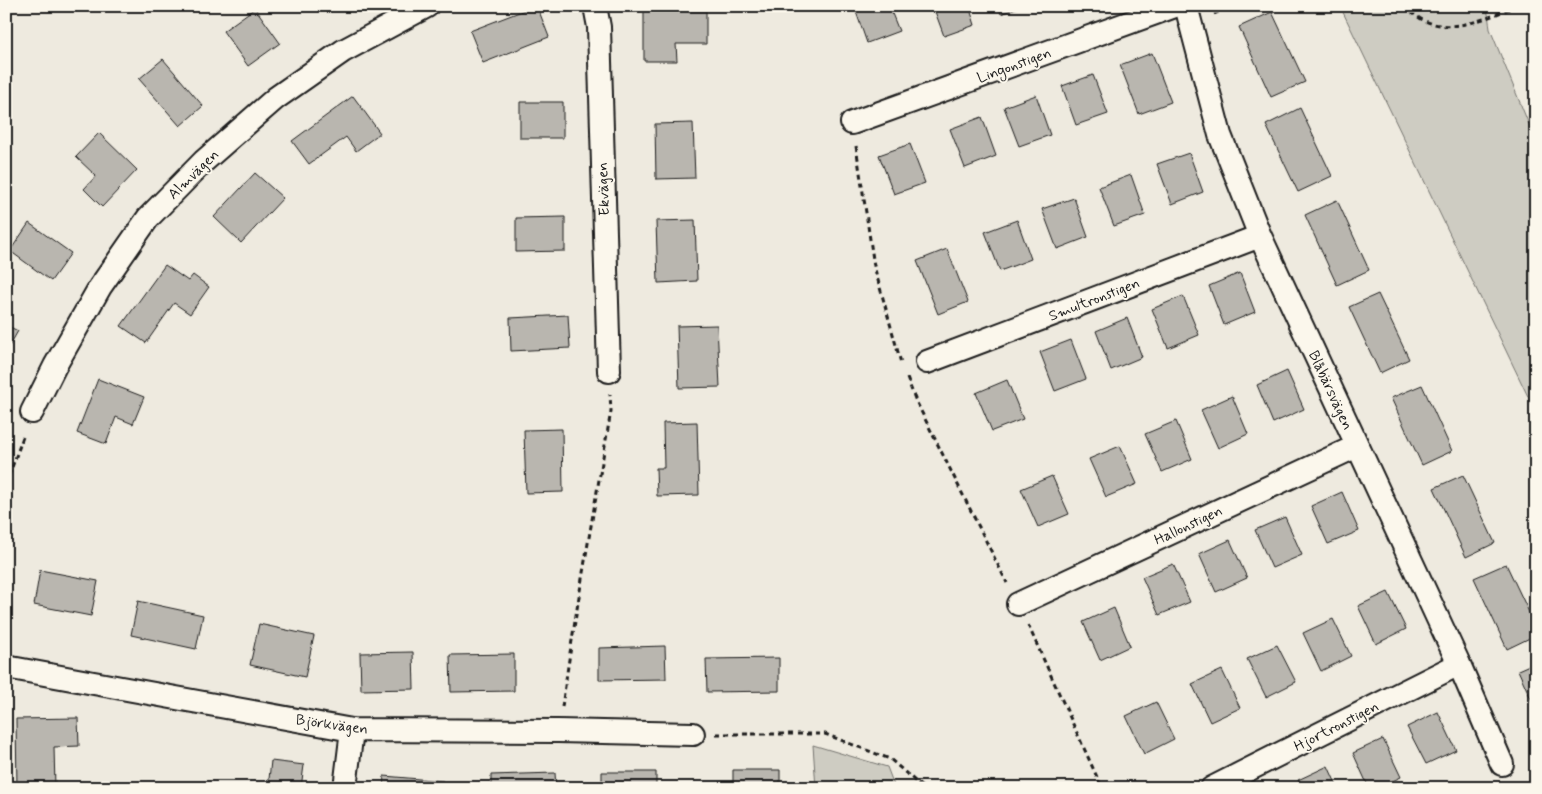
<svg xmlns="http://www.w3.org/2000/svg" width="1542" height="794" font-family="Mynerve,sans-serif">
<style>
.green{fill:#ceccc2;stroke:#75746f}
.building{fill:#b9b6af;stroke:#1c1c1c}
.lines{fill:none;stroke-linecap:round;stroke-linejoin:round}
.minor-casing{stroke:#1c1c1c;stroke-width:26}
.path{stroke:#1c1c1c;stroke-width:3;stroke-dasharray:5 4;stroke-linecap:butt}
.minor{stroke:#fbf7ec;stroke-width:22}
.labels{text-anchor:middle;stroke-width:4;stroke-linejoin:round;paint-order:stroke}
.street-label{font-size:15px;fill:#1c1c1c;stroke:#fbf7ec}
</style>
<rect width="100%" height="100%" fill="#eeeadf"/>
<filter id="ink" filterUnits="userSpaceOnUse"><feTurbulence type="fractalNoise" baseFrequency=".02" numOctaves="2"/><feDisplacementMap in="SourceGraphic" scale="10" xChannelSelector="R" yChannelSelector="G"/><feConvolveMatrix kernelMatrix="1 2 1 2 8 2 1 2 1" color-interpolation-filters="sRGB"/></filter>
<g filter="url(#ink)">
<path class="green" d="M1340,6H1487L1490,29L1536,142V413Z
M813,745L887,767L895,788H816Z"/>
<path class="building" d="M535,6H537L549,37L483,63L470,31Z
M854,6H889L899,31L867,43Z
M933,6H969L975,25L944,36Z
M998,6H1021L1001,14Z
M255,8L280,43L248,66L223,31Z
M644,11H706V44H676L677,61H644Z
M1272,12L1305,82L1271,97L1239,27Z
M1152,53L1171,102L1139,114L1120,65Z
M163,59L203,106L180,126L139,79Z
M1093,75L1108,114L1076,125L1062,86Z
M1036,95L1050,135L1019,146L1004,107Z
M353,96L380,133L356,151L346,137L309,164L292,141Z
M520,102H563V138H520Z
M1300,108L1332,176L1298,192L1266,125Z
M982,117L996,156L965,168L950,129Z
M693,123L695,178L656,179L655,124Z
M99,133L137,170L102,207L84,189L96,176L76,157Z
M910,144L925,183L894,194L879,155Z
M1189,153L1203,192L1172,204L1157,164Z
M255,173L283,198L241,243L214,217Z
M1131,175L1145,215L1114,226L1099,187Z
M1074,198L1088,237L1057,249L1042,209Z
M1337,200L1369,270L1337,285L1305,215Z
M565,217V251L516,252V218Z
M695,220L697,281L658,283L656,221Z
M1017,220L1031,259L1000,271L985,232Z
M29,223L71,253L51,281L10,251Z
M947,249L968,302L938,314L917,261Z
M165,265L188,281L193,275L209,287L190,314L174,303L146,343L121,326Z
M1240,273L1255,312L1224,325L1209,286Z
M1378,294L1409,359L1380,373L1349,307Z
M1183,296L1199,335L1168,348L1152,309Z
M568,315L570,348L511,351L510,318Z
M1127,318L1142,357L1111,370L1096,331Z
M6,325L18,331L6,352Z
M717,325L720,387L679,388L677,326Z
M1071,340L1086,379L1055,391L1040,352Z
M1287,371L1304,409L1273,423L1257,385Z
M98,379L144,397L133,424L116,417L106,444L77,433Z
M1007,380L1023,419L992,431L976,393Z
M1422,385L1452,451L1422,465L1391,398Z
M1232,396L1248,434L1218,448L1201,410Z
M1176,421L1192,459L1162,472L1145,434Z
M697,422L699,495L657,496L656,468H664L663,423Z
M562,429L563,492L526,493L524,430Z
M1120,446L1137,484L1106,497L1089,459Z
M1463,475L1495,543L1466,557L1434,488Z
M1052,476L1069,514L1038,527L1021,489Z
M1342,492L1359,531L1328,544L1311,506Z
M1285,517L1302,555L1272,568L1255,530Z
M1230,540L1247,578L1216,592L1199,554Z
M1173,564L1190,602L1159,615L1142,577Z
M1506,564L1536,627V635L1507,649L1474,578Z
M40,570L98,581L91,616L34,605Z
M1388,592L1406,629L1376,644L1358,606Z
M138,601L203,615L196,649L131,635Z
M1114,608L1130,646L1100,660L1083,622Z
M1333,619L1351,656L1321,671L1303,633Z
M259,624L314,636L305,677L250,665Z
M1277,645L1296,682L1266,697L1247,659Z
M665,646L666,679L599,680V648Z
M413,652L414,689L361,690L360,653Z
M514,654V691L451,692L450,655Z
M779,658V691L707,692L706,659Z
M1536,662V710L1518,670Z
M1222,670L1240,708L1210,722L1192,684Z
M1156,702L1174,739L1144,754L1126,716Z
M1438,712L1456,750L1426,764L1407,727Z
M78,718L79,746L54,747L55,787L17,788L16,719Z
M1383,739L1401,777L1378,788H1369L1353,753Z
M271,761L304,765L301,788H268Z
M1328,766L1338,788H1301L1298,780Z
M733,770H780V788H733Z
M602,772H656V788H602Z
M555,773L556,788H491V775Z
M384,776L443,781V788H383Z"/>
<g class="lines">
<g class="minor-casing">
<path id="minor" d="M595,6L599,27L609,371
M1186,6L1220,135L1260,236L1459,664L1502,764
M852,123L1175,6
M927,362L1260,236
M32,412L55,366L100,287L148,218L204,161L276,98L343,51L427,6
M1018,604L1357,446
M6,667L352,730L558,731L693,734
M345,788L352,730
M1212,788L1459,664"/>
</g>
<path class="path" d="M1404,6C1410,11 1417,17 1423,20C1454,35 1488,17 1517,6
M1214,14L1231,6
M856,146L874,266L901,363
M907,378L915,399L1007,583
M6,484L24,434
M1028,625L1102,788
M562,707C576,608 594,509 611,411L610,394
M716,734H825L890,759L923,788"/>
<use href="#minor" class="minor"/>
</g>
</g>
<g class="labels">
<g class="street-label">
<text transform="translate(1014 65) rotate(-20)" y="5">Lingonstigen</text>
<text transform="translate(193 174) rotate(-44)" y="5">Almvägen</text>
<text transform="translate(603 189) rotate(-92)" y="5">Ekvägen</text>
<text transform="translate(1094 299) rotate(-21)" y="5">Smultronstigen</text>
<text transform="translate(1331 390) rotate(65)" y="5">Blåbärsvägen</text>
<text transform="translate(1188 525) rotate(-25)" y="5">Hallonstigen</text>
<text transform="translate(332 724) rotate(8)" y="5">Björkvägen</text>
<text transform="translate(1336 726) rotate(-27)" y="5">Hjortronstigen</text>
</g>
</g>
<rect width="1542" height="794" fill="none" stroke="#fbf7ec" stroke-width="25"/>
<rect x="12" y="12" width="1517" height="769" fill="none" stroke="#1c1c1c" stroke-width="2" filter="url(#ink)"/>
</svg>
